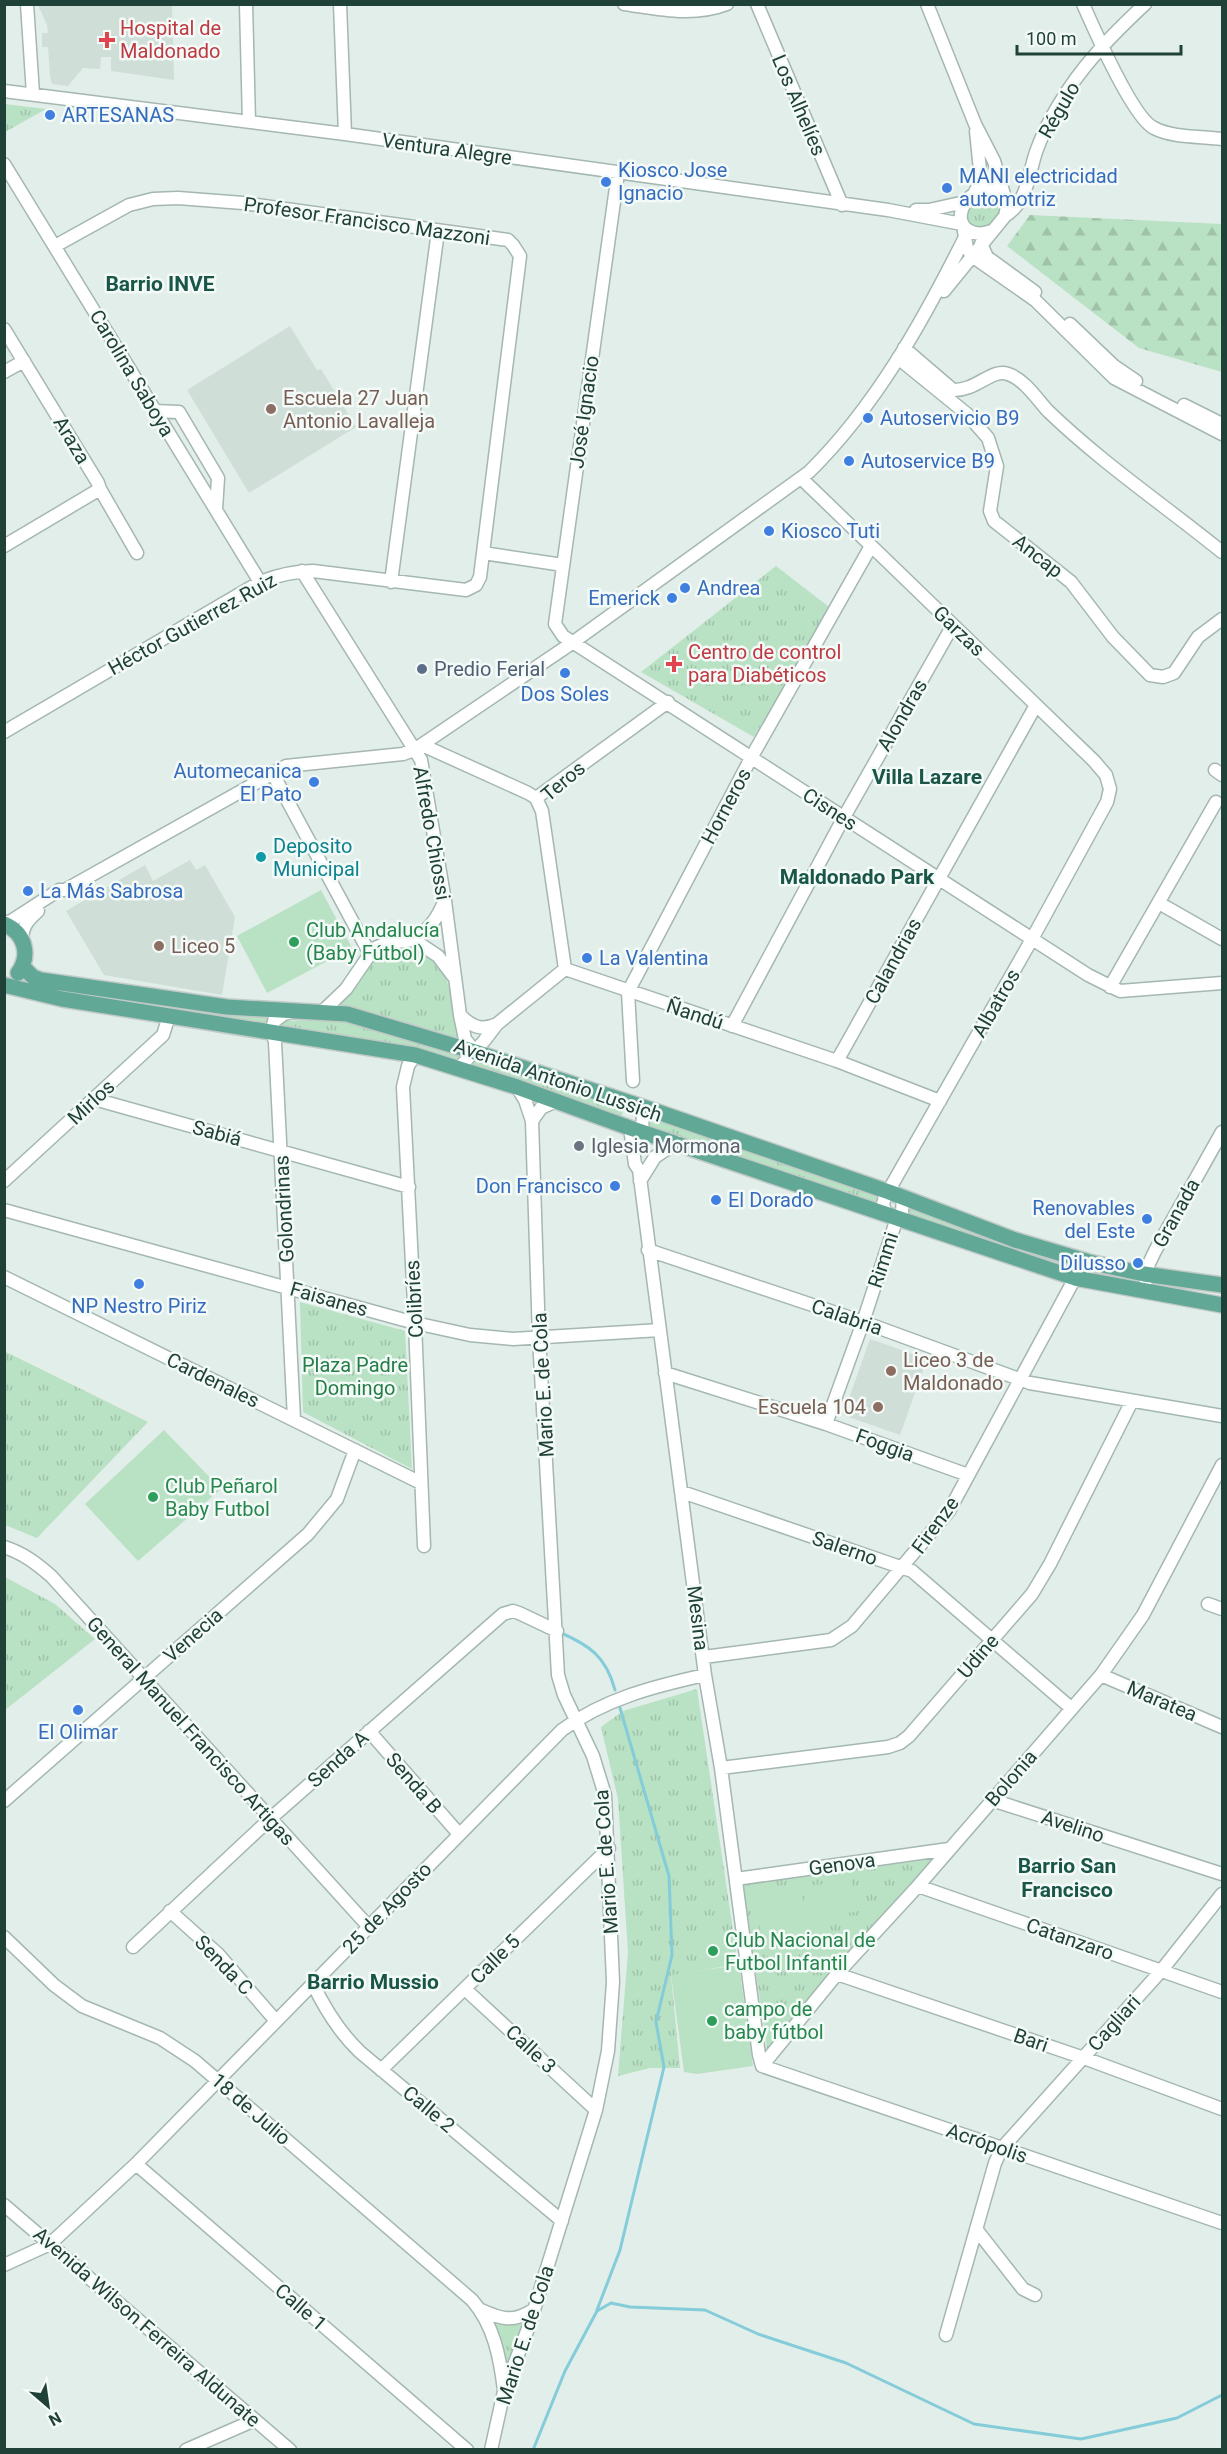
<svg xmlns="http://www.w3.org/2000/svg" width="1227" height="2454" font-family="Roboto,sans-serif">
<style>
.built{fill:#d0ded8}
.grass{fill:url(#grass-tufts)}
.forest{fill:url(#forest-firs)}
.pitch{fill:#b9e1c4}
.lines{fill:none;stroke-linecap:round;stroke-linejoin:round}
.stream{stroke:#84ccd9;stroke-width:3}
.minor-casing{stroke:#a4b7b0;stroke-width:15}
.major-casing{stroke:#c1cac7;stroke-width:18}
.minor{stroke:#fff;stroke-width:12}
.major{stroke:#62a896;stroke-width:15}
.health-dot{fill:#e0444e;stroke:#f3faf7;stroke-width:2}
.shop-dot{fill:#3f7fe0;stroke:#f3faf7;stroke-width:2}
.education-dot{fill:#8d6e63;stroke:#f3faf7;stroke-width:2}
.service-dot{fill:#5c6f8a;stroke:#f3faf7;stroke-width:2}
.culture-dot{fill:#0f9aa8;stroke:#f3faf7;stroke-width:2}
.leisure-dot{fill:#2e9e5b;stroke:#f3faf7;stroke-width:2}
.worship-dot{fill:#6b7280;stroke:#f3faf7;stroke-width:2}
.labels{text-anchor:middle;stroke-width:5;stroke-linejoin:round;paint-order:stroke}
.health-label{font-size:20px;fill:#be3a42;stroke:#f3faf7;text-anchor:start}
.street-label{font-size:20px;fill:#204138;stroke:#f3faf7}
.shop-label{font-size:20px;fill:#366cbe;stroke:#f3faf7;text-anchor:start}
.education-label{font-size:20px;fill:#785e54;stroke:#f3faf7;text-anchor:start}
.service-label{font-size:20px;fill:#4e5e75;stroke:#f3faf7;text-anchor:start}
.culture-label{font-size:20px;fill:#0d838f;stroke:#f3faf7;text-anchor:start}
.leisure-label{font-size:20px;fill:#27864d;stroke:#f3faf7;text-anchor:start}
.worship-label{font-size:20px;fill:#5b616d;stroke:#f3faf7;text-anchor:start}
.park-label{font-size:20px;fill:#257d47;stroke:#f3faf7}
.neighbourhood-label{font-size:21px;font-weight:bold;fill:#195647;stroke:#f3faf7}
</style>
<defs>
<pattern id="grass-tufts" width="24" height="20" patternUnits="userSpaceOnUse" patternTransform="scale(1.5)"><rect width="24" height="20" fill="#b9e1c4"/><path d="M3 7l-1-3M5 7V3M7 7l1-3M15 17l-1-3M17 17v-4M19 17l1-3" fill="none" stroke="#9fc2a9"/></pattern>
<pattern id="forest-firs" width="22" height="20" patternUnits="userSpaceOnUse" patternTransform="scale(1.5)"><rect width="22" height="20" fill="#b9e1c4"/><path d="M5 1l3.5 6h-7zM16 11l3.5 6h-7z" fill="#9fc2a9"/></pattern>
</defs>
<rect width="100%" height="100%" fill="#e2eee9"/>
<path class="built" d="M38,5H172L174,80L111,71V57H101L100,69L83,68L68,86L52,84L50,75L48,47H42V33H48L47,25Z
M290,326L317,370L321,369L356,427L249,493L187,390Z
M190,860L196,870L205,865L235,917L222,995L104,975L66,911L145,865L153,881Z
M870,1339L927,1359L900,1435L843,1415Z"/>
<path class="grass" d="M5,104L46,109L5,132Z
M983,196H993L1002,206C1000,221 988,228 974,228L968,222L967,217L971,207Z
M776,566L829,607L754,737L641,672Z
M401,946C453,954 451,996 458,1039L456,1040L338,1007L357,986L377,956L384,950Z
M22,975L275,1015L268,1020L266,1025L63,994L16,982Z
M342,1019L460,1054L461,1057L458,1059L430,1052L278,1027L280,1021Z
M475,1059L624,1108L621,1118L466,1065Z
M648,1116L882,1194L879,1207L647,1127Z
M908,1204L1136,1277L1145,1288L1075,1272L904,1215Z
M300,1302L405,1331L412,1469L303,1412Z
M4,1351L148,1422L37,1538L5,1525Z
M5,1577L55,1604L95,1639L5,1710Z
M697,1689L738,1964L671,1976L680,2068H650L618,2076L628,1952L618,1799L601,1727L623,1711Z
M934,1859L767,2049L743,1884Z
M491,2320L508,2326L525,2323L506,2378L504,2354Z"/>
<path class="forest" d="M1030,215L1222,224V372L1139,348L1007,246Z"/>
<path class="pitch" d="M321,890L352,948L267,993L237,936Z
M164,1430L221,1489L138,1561L85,1504Z
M852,1880L855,1912L811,1917L808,1886Z
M801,1886L808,1938L762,1945L755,1893Z
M722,1937L725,1962L705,1964L702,1940Z
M739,1965L753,2066L697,2074L684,2072L671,1975Z"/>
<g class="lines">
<path class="stream" d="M559,1632C589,1645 606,1656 615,1690
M597,2310L620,2250L664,2067L656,2022L672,1955L669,1876L620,1708
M533,2450L565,2371L597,2311L611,2303L630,2307L705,2310L758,2334L846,2363L974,2424L1081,2439L1177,2418L1222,2395"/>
<g class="minor-casing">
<path id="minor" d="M27,4L33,94
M246,4L249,122
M340,4L345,134
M624,4C659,9 693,17 727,4
M757,4L842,205
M927,4L975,124L994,161L1006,201
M1083,4C1094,29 1133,118 1154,128C1173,138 1201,136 1222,139
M4,91L345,134L888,210L962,224
M4,164L260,582
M618,173L555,624L563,636L1088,975L1120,991L1222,983
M974,194L981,180L976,131
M916,210H929L965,202
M1005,216C1028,201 1028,176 1036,152C1042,135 1049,121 1058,106C1081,66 1112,35 1145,4
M965,237L967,248L972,256L1035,300L1114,378L1222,434
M981,244L987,257L1035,292
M944,291L1005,216L1007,207C989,163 943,214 968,230C975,235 983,234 991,231
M1070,324L1114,366L1136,381
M4,329L98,483L100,489L137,553
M904,348L953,390C976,391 992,368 1008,374C1024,379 1037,399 1048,411C1102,463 1164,505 1222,552
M898,358L967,414L988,438L997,466L990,511L994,521L1071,582L1113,637L1150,675L1163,677L1174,673L1198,637L1222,619
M4,372L24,361
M1184,405L1222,424
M155,411L179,412L218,478L216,510
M801,478L1094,761L1106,775L1110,789L1107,802L1032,939L885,1197L883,1204L886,1215
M4,546L100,489
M483,553L563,565
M302,571L421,760L445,901L460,1015L465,1039L475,1052
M391,582L438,231
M4,732L260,582C278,575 293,571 313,571L466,590L476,585L480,577L520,256L513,245L508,240L243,203L178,198L153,199L129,205L55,246
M422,745L528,793L536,798L542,811L565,969
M1215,770L1222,775
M272,772L370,954
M536,798L668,702
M1159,903L1222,939
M4,923L11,921L59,890H65L286,766L403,754L414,750L572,643L809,472C876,406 923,321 965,237L963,226
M22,939C23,925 28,920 38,911
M414,940C429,929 437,919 444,902
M1110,987L1216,802
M323,1011L346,989L370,954L377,947L387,943L414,940L438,956L453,976
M293,1012L284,1014L274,1021L272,1031L275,1042L294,1419
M460,1015C472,1027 481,1031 497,1024
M732,1026L844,817L953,625
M415,1055L408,1066L403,1087L415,1323L424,1546
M837,1061L1036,705
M458,1069L484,1041L497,1024L565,969L837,1061L940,1101
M633,1081L628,992L751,758L871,546
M94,1099L409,1187
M640,1107L643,1116L641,1139
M532,1121L541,1108L556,1101
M630,1128L635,1164L639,1170L705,1675L721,1768L759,2055L762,2066L1222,2223
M4,1181L163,1035L169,1016
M640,1181L655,1157L677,1142
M4,1210L415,1323L470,1335L513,1339L660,1330
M648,1250L863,1322L1030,1383L1222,1416
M4,1277L421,1483
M1146,1281L1144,1274L1155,1251L1222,1132
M665,1373L826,1424L968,1475
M826,1424L863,1322L897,1218L902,1212L903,1197
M682,1492L912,1571L1071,1708
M4,1547C23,1553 36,1563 51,1576L369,1927
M1208,1604L1222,1609
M704,1657L831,1640L852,1626L949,1511L1075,1278
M1101,1675L1222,1727
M369,1731L459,1834
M721,1768L888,1747L900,1743L909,1736L1032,1594L1050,1564L1132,1401
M992,1800L1222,1874
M4,1801L308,1534L337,1499L355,1450
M736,1879L949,1849
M918,1886L1222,1992
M170,1911L218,1954L276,2021
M4,1937L54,1985L82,2006L160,2038L195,2061L472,2300C494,2325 500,2358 504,2390
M133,1947L271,1818L503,1614L513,1611L519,1613L557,1631
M837,1974L1084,2058L1222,2109
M313,1984C325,2009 339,2032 360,2052L562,2221
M465,1989L596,2110
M762,2066L837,1974L918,1886L1101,1675L1143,1615L1222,1465
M381,2070L609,1848
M136,2164L467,2450
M4,2205L290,2450
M976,2229L1023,2289L1035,2295
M4,2265L50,2244L136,2164L562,1730C604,1699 655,1686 705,1675
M481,2310C501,2319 513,2323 533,2310
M946,2335L995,2163L1002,2148L1161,1971L1222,1894
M186,2450L255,2420
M491,2450L504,2391L529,2326L596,2110L608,2051L613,1982L605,1795L593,1756L564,1695L558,1675L539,1338L532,1121L525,1100L517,1087"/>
</g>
<g class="major-casing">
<path id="major" d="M4,924C25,933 31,955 18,973
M22,966L33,977L41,980L227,1007L347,1014L475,1052L658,1112L889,1192L1015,1240L1089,1262L1144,1274L1222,1285
M4,985L62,999L415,1055L517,1087L630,1128L1075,1278L1222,1305"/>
</g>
<use href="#minor" class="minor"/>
<use href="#major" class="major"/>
</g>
<g class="health-dot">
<path d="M104 31h6v6h6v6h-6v6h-6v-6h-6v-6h6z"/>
<path d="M671 655h6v6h6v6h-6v6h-6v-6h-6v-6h6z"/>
</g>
<g class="shop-dot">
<circle cx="50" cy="115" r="6"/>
<circle cx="606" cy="182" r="6"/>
<circle cx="947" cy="188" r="6"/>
<circle cx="868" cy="418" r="6"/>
<circle cx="849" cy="461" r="6"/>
<circle cx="769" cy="531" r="6"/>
<circle cx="685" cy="588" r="6"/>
<circle cx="672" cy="598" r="6"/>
<circle cx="565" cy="673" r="6"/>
<circle cx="314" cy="782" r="6"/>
<circle cx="28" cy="891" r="6"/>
<circle cx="587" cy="958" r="6"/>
<circle cx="615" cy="1186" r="6"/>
<circle cx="716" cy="1200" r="6"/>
<circle cx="1147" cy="1219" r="6"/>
<circle cx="1138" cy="1263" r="6"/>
<circle cx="139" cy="1284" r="6"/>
<circle cx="78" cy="1710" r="6"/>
</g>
<g class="education-dot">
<circle cx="271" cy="409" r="6"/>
<circle cx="159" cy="946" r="6"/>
<circle cx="891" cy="1371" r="6"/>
<circle cx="878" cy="1407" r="6"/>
</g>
<circle class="service-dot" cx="422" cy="669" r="6"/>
<circle class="culture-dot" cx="261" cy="857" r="6"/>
<g class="leisure-dot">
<circle cx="294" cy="942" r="6"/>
<circle cx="153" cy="1497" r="6"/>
<circle cx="713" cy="1951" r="6"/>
<circle cx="712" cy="2021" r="6"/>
</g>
<circle class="worship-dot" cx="579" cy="1146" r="6"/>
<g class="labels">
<g class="health-label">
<text x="120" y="35">Hospital de<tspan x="120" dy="23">Maldonado</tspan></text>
<text x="688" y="659">Centro de control<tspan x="688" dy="23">para Diabéticos</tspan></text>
</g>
<g class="street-label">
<text transform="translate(799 105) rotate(67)" y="7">Los Alhelíes</text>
<text transform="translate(1059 110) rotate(-60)" y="7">Régulo</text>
<text transform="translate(447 149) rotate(8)" y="7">Ventura Alegre</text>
<text transform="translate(367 221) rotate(8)" y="7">Profesor Francisco Mazzoni</text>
<text transform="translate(132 373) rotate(59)" y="7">Carolina Saboya</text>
<text transform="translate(584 412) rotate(-82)" y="7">José Ignacio</text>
<text transform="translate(72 440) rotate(59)" y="7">Araza</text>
<text transform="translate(1038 556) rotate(38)" y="7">Ancap</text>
<text transform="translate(192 624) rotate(-29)" y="7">Héctor Gutierrez Ruiz</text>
<text transform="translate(959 631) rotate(44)" y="7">Garzas</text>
<text transform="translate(902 715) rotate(-60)" y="7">Alondras</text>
<text transform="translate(563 781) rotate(-40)" y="7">Teros</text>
<text transform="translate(726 806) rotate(-62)" y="7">Horneros</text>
<text transform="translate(830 809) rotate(33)" y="7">Cisnes</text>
<text transform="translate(432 833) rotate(80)" y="7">Alfredo Chiossi</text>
<text transform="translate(893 961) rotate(-61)" y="7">Calandrias</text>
<text transform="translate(996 1003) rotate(-60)" y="7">Albatros</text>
<text transform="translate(695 1014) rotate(18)" y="7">Ñandú</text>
<text transform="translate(558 1080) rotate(19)" y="7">Avenida Antonio Lussich</text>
<text transform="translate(91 1102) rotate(-43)" y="7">Mirlos</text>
<text transform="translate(217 1133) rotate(15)" y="7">Sabiá</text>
<text transform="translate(284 1209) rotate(-93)" y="7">Golondrinas</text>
<text transform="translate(1176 1213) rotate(-61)" y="7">Granada</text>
<text transform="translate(883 1260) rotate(-72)" y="7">Rimmi</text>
<text transform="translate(329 1299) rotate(16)" y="7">Faisanes</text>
<text transform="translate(414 1299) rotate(-93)" y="7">Colibríes</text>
<text transform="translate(847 1317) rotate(19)" y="7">Calabria</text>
<text transform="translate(213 1380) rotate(26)" y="7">Cardenales</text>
<text transform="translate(543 1385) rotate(-93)" y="7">Mario E. de Cola</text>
<text transform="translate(885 1445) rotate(20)" y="7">Foggia</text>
<text transform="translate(935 1525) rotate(-54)" y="7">Firenze</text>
<text transform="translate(845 1548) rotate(19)" y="7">Salerno</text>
<text transform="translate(698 1618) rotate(83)" y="7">Mesina</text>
<text transform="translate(193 1635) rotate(-41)" y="7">Venecia</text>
<text transform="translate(978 1656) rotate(-49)" y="7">Udine</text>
<text transform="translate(1162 1701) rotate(23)" y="7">Maratea</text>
<text transform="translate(191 1731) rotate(48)" y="7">General Manuel Francisco Artigas</text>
<text transform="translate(338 1759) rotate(-42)" y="7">Senda A</text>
<text transform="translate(1011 1778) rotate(-49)" y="7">Bolonia</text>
<text transform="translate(414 1783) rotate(49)" y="7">Senda B</text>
<text transform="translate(1073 1826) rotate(18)" y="7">Avelino</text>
<text transform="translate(606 1862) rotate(-94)" y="7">Mario E. de Cola</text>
<text transform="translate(842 1864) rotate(-8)" y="7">Genova</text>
<text transform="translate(387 1908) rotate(-46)" y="7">25 de Agosto</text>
<text transform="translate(1070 1939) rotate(19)" y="7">Catanzaro</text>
<text transform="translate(495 1959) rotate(-45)" y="7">Calle 5</text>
<text transform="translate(224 1965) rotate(46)" y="7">Senda C</text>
<text transform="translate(1114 2023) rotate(-48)" y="7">Cagliari</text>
<text transform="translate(1031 2040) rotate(19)" y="7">Bari</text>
<text transform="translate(531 2049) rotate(43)" y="7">Calle 3</text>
<text transform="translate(251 2109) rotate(41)" y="7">18 de Julio</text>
<text transform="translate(429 2109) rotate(40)" y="7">Calle 2</text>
<text transform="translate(987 2143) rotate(19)" y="7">Acrópolis</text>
<text transform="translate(301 2307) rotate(41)" y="7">Calle 1</text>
<text transform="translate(147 2327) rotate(41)" y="7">Avenida Wilson Ferreira Aldunate</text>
<text transform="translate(525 2335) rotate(-72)" y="7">Mario E. de Cola</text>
</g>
<g class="shop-label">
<text x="62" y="122">ARTESANAS</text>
<text x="618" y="177">Kiosco Jose<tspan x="618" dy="23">Ignacio</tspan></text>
<text x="959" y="183">MANI electricidad<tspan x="959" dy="23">automotriz</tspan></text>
<text x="880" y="425">Autoservicio B9</text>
<text x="861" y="468">Autoservice B9</text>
<text x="781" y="538">Kiosco Tuti</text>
<text x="697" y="595">Andrea</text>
<text x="660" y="605" text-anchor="end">Emerick</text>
<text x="565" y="701" text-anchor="middle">Dos Soles</text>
<text x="302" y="778" text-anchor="end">Automecanica<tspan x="302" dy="23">El Pato</tspan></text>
<text x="40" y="898">La Más Sabrosa</text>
<text x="599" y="965">La Valentina</text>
<text x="603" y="1193" text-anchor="end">Don Francisco</text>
<text x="728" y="1207">El Dorado</text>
<text x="1135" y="1215" text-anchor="end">Renovables<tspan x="1135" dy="23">del Este</tspan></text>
<text x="1126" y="1270" text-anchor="end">Dilusso</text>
<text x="139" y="1313" text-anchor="middle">NP Nestro Piriz</text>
<text x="78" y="1739" text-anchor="middle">El Olimar</text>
</g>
<g class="education-label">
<text x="283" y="405">Escuela 27 Juan<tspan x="283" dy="23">Antonio Lavalleja</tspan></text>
<text x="171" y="953">Liceo 5</text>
<text x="903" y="1367">Liceo 3 de<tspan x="903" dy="23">Maldonado</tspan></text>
<text x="866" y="1414" text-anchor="end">Escuela 104</text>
</g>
<g class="service-label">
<text x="434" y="676">Predio Ferial</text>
</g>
<g class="culture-label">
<text x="273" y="853">Deposito<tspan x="273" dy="23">Municipal</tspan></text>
</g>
<g class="leisure-label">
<text x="306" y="937">Club Andalucía<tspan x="306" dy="23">(Baby Fútbol)</tspan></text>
<text x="165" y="1493">Club Peñarol<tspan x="165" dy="23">Baby Futbol</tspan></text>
<text x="725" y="1947">Club Nacional de<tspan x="725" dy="23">Futbol Infantil</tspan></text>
<text x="724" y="2016">campo de<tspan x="724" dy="23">baby fútbol</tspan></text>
</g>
<g class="worship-label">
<text x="591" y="1153">Iglesia Mormona</text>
</g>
<g class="park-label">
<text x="355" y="1372">Plaza Padre<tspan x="355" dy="23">Domingo</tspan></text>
</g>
<g class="neighbourhood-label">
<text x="160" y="291">Barrio INVE</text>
<text x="927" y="784">Villa Lazare</text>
<text x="857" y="884">Maldonado Park</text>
<text x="1067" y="1873">Barrio San<tspan x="1067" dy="24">Francisco</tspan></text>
<text x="373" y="1989">Barrio Mussio</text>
</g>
</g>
<rect width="1227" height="2454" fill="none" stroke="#204138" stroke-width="12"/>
<g transform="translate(48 2406) rotate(151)" stroke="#f3faf7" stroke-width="4.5" paint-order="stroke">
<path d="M0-4.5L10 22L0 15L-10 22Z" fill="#204138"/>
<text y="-9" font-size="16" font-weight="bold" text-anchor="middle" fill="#204138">N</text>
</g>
<path d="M1017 45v9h164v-9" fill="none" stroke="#204138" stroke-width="3"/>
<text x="1026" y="45" font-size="18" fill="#204138" stroke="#f3faf7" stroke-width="4.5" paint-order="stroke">100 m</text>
</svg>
